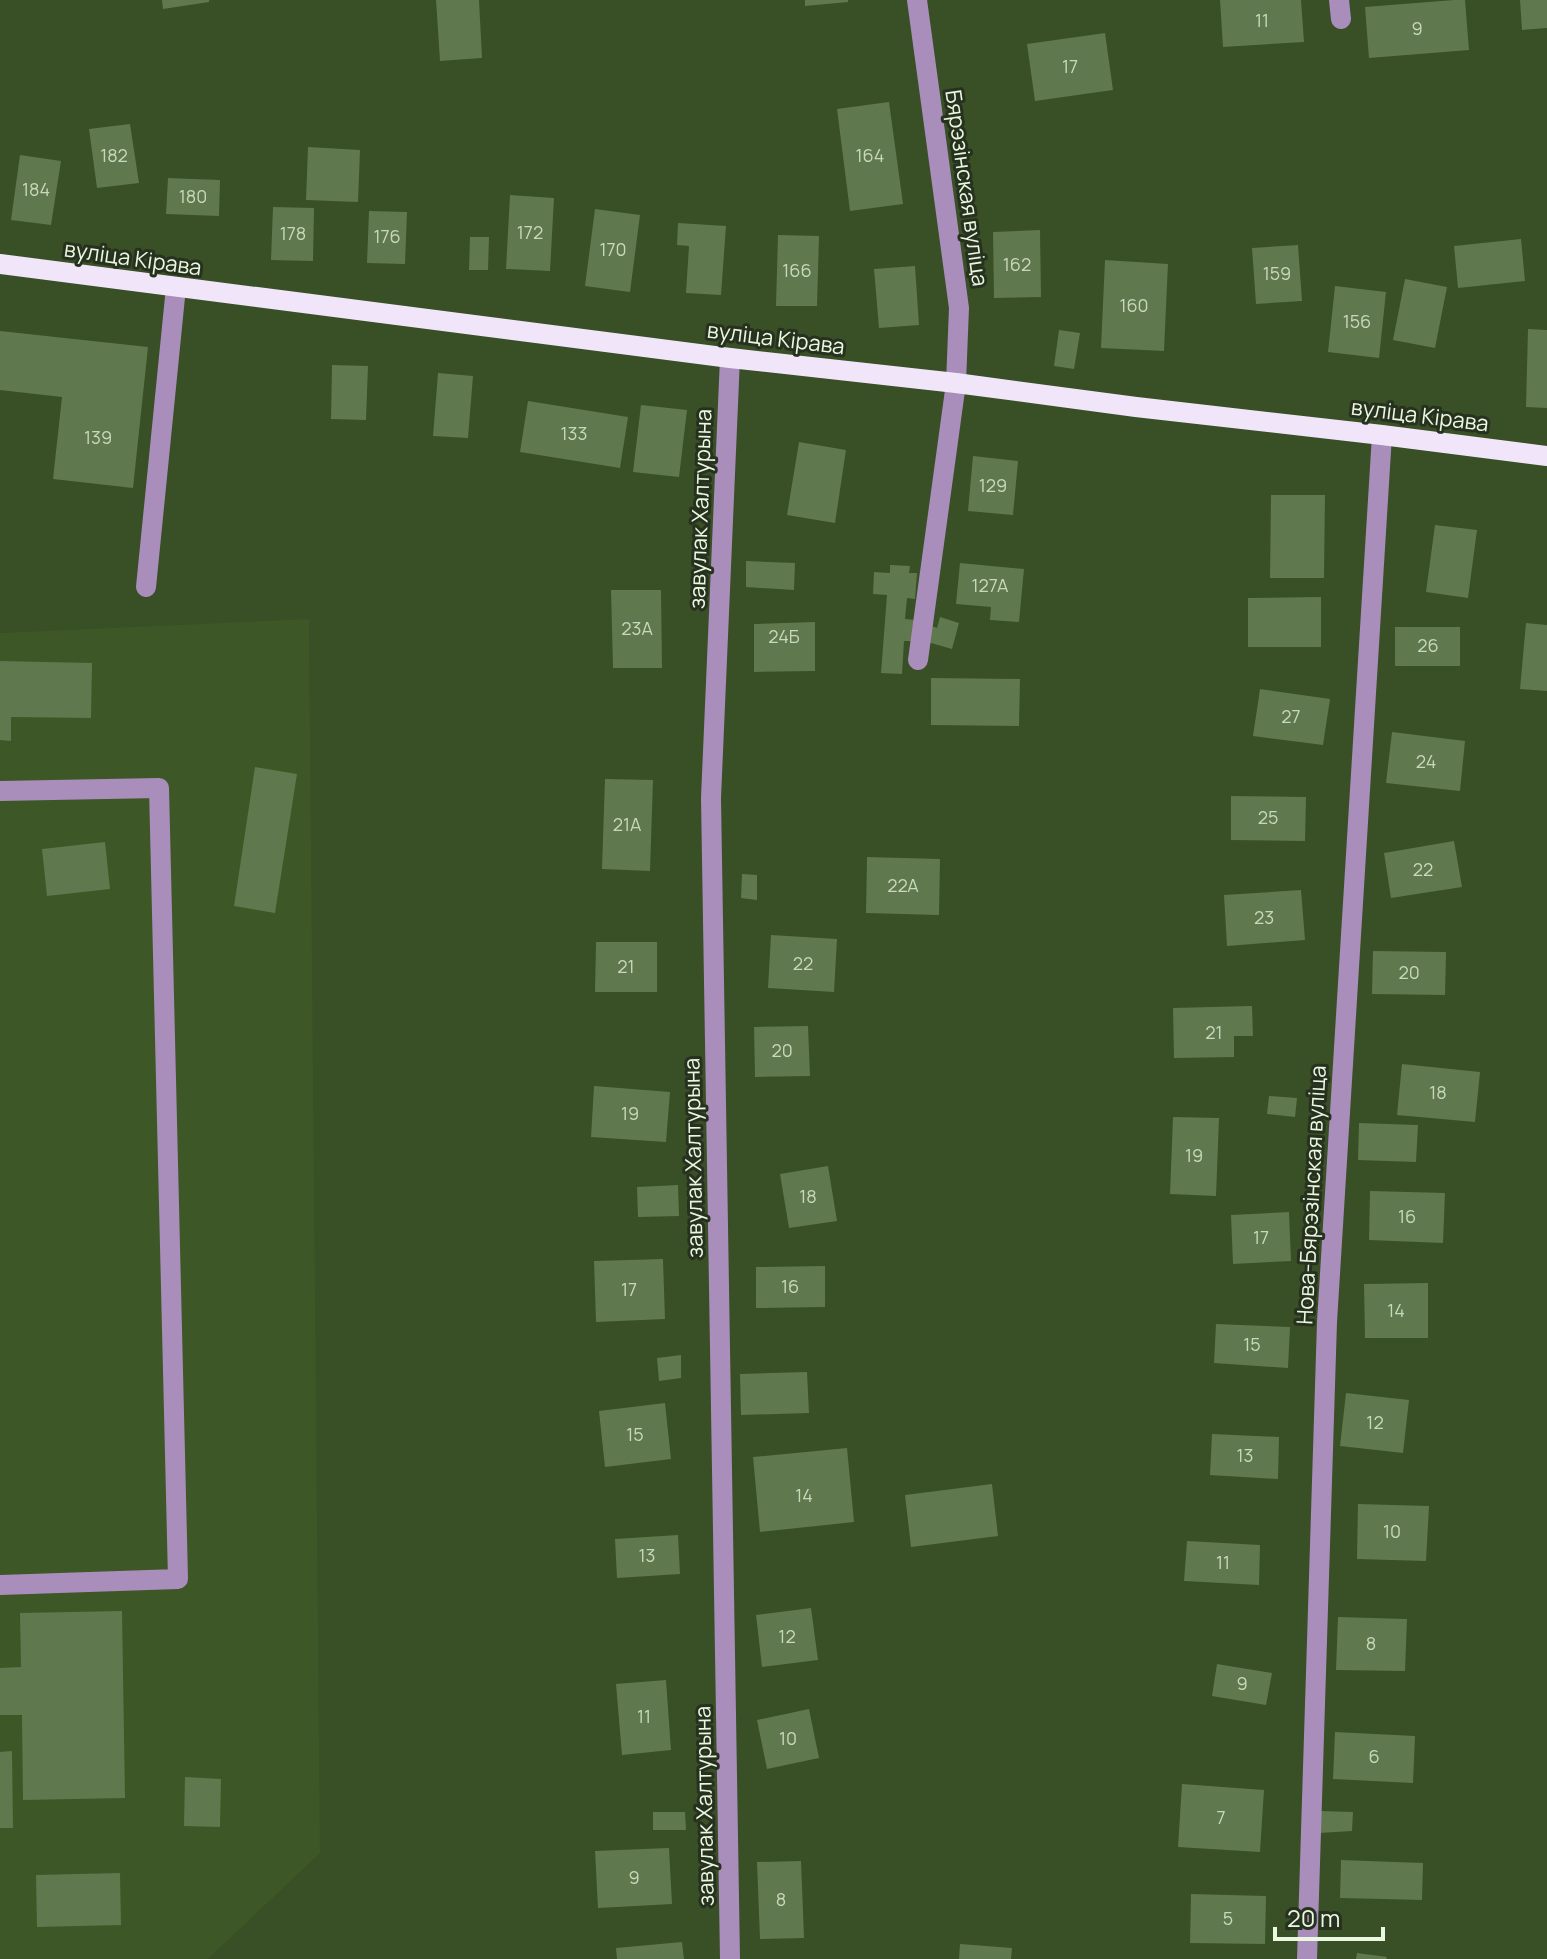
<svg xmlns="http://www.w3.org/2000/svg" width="1547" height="1959" font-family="Manrope,sans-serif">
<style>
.built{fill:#3d5726}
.building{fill:#60784d}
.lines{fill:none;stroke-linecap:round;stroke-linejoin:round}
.minor{stroke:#a98dbb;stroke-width:20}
.major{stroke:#f1e6f9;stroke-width:20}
.labels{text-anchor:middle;stroke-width:6;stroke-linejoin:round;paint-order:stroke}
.number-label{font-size:18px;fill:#c8d8bb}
.street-label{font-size:22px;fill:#eaf8e0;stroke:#27311f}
</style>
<rect width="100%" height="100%" fill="#394f25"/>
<path class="built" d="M309,619L320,1853L208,1959H0V633Z"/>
<path class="building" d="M162,0H209V2L163,9Z
M436,0H479L482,58L440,61Z
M805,0H848V2L805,6Z
M1220,0H1301L1304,42L1223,47Z
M1454,0H1465L1469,50L1369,58L1365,7Z
M1520,0H1547V28L1522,30Z
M1105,33L1113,90L1035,101L1027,44Z
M889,102L903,204L850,211L837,109Z
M130,124L139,183L97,188L89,129Z
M308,147L360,150L358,202L306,200Z
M20,155L61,161L51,225L11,220Z
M168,178L220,180L219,216L166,214Z
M510,195L554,198L550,271L506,269Z
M273,207L314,208L313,261L271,260Z
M595,209L640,215L630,292L585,286Z
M369,211L407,212L405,264L367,263Z
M678,223L726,226L721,295L686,293L689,246L677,245Z
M1040,230L1041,297L994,298L993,232Z
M778,235L819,236L817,306H776Z
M470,237H489L488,270H469Z
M1521,239L1525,281L1458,288L1454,246Z
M1298,245L1302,301L1256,304L1252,248Z
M1105,260L1168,264L1164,351L1101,348Z
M915,266L919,325L879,328L874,269Z
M1405,279L1447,287L1435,348L1393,340Z
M1335,286L1386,292L1379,358L1328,352Z
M1528,329L1547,330V408L1526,407Z
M1059,330L1080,333L1074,369L1054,366Z
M0,331L148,347L133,488L53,479L62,397L0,390Z
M332,365L368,366L366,420L331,419Z
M438,373L473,376L468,438L433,436Z
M528,401L628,417L620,468L520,452Z
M641,405L687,410L679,477L633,472Z
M799,442L846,450L835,523L787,515Z
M973,456L1018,461L1013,515L968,511Z
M1271,495H1325L1324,578H1270Z
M1435,525L1477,530L1468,598L1426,592Z
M746,561L795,563L794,590L746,587Z
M960,563L1024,569L1019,622L990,620L991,607L956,604Z
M890,565L910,566L909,573H917L915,599L907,598L905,619L916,620L914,641H904L902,674L881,673L887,595L873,594L874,572L890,573Z
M611,590H661L662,668H613Z
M1321,597V647H1248V598Z
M940,617L959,623L952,649L924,641L929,625L937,628Z
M815,622V671L754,672V624Z
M1526,623L1547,625V691L1520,689Z
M1395,627H1460V666H1395Z
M0,661L92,663L91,718L11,717V741L0,740Z
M931,678L1020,679L1019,726L931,725Z
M1260,689L1330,699L1323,745L1253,736Z
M1392,732L1465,741L1460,791L1386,783Z
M255,767L297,774L275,913L234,906Z
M605,779L653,780L650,871L602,869Z
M1231,796L1306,797L1305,841L1231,840Z
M1454,841L1462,887L1391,898L1384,853Z
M105,842L110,889L47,896L42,849Z
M867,857L940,859L939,915L866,913Z
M742,874L757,875V900L741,898Z
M1301,890L1305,940L1227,946L1224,895Z
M771,935L837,939L834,992L768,988Z
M596,942H657V992H595Z
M1373,951L1446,952L1445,995L1372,994Z
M1252,1006L1253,1036H1234V1057L1174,1058L1173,1008Z
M808,1026L810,1076L755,1077L754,1027Z
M1402,1064L1480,1072L1475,1122L1397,1115Z
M594,1086L670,1092L666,1142L591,1137Z
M1269,1096L1297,1098L1295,1117L1267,1114Z
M1173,1117L1219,1118L1216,1196L1170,1194Z
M1359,1123L1418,1125L1416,1162L1358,1160Z
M828,1166L837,1221L789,1228L780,1174Z
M678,1185L679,1216L638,1217L637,1187Z
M1370,1191L1445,1193L1443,1243L1369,1240Z
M1289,1212L1291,1261L1233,1264L1231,1215Z
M663,1259L665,1319L596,1322L594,1261Z
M825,1266V1307L756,1308V1267Z
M1428,1283V1338H1365L1364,1284Z
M1216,1324L1290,1327L1288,1368L1214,1363Z
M681,1355V1378L659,1381L657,1358Z
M807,1372L809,1413L741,1415L740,1374Z
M1346,1393L1409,1400L1403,1453L1340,1446Z
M665,1403L671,1459L605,1467L599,1411Z
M1212,1434L1279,1437L1278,1479L1210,1475Z
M847,1448L854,1522L760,1532L753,1457Z
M992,1484L998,1536L911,1547L905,1495Z
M1358,1504L1429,1506L1426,1561L1357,1559Z
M678,1535L680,1574L617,1578L615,1539Z
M1187,1541L1260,1545L1259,1585L1184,1581Z
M811,1608L818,1660L762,1667L756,1615Z
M122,1611L125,1798L23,1800L22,1715H0V1668L21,1667L20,1613Z
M1338,1617L1407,1619L1405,1671L1336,1670Z
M1217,1664L1272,1673L1266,1705L1212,1696Z
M666,1680L671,1750L622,1755L616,1684Z
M809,1709L819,1758L767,1769L757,1720Z
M1335,1732L1415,1736L1413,1783L1333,1779Z
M12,1751L13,1828H0V1752Z
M185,1777L221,1779L220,1827L184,1826Z
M1182,1784L1264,1790L1260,1852L1178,1847Z
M1320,1811L1353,1812L1352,1831L1319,1833Z
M653,1812H685L686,1830H653Z
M669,1848L672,1904L598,1908L595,1851Z
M1341,1860L1423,1863L1422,1900L1340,1898Z
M801,1861L804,1938L760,1939L757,1862Z
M120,1873L121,1925L37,1927L36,1875Z
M1191,1894L1266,1896L1265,1944L1190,1943Z
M682,1942L684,1959H617L616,1948Z
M960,1944L1012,1948L1011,1959H959Z
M1357,1953L1387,1957L1386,1959H1356Z"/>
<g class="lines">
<path class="minor" d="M917,0L959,308L956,383L918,660
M1339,0L1341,19
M146,587L176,287
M0,791L159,788L178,1579L0,1585
M730,1959L711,798L730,358
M1307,1959L1327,1322L1382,435"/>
<path class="major" d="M0,264L730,358L956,383L1136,407L1382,435L1547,456"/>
</g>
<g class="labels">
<g class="number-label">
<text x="1262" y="27">11</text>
<text x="1417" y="35">9</text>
<text x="1070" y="73">17</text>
<text x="114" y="162">182</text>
<text x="870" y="162">164</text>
<text x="36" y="196">184</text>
<text x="193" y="203">180</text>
<text x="530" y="239">172</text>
<text x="293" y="240">178</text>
<text x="387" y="243">176</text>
<text x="613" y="256">170</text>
<text x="1017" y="271">162</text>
<text x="797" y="277">166</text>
<text x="1277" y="280">159</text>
<text x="1134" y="312">160</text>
<text x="1357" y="328">156</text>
<text x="574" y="440">133</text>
<text x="98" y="444">139</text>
<text x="993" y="492">129</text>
<text x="990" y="592">127А</text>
<text x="637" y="635">23А</text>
<text x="784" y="643">24Б</text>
<text x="1428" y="652">26</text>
<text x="1291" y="723">27</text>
<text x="1426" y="768">24</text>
<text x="1268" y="824">25</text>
<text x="627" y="831">21А</text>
<text x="1423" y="876">22</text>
<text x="903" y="892">22А</text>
<text x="1264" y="924">23</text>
<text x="803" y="970">22</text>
<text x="626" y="973">21</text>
<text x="1409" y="979">20</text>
<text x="1214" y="1039">21</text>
<text x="782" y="1057">20</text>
<text x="1438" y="1099">18</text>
<text x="630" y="1120">19</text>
<text x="1194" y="1162">19</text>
<text x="808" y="1203">18</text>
<text x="1407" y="1223">16</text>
<text x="1261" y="1244">17</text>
<text x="790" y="1293">16</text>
<text x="629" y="1296">17</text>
<text x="1396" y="1317">14</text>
<text x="1252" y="1351">15</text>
<text x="1375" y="1429">12</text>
<text x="635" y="1441">15</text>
<text x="1245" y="1462">13</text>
<text x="804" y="1502">14</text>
<text x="1392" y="1538">10</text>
<text x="647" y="1562">13</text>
<text x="1223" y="1569">11</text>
<text x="787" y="1643">12</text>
<text x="1371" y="1650">8</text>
<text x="1242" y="1690">9</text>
<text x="644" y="1723">11</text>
<text x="788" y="1745">10</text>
<text x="1374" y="1763">6</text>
<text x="1221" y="1824">7</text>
<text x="634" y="1884">9</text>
<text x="781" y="1906">8</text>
<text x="1228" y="1925">5</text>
</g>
<g class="street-label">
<text transform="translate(967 188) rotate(82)" y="8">Бярэзінская вуліца</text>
<text transform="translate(133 258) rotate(8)" y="8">вуліца Кірава</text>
<text transform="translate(776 338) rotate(7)" y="8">вуліца Кірава</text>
<text transform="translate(1420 415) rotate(7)" y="8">вуліца Кірава</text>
<text transform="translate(700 509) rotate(-88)" y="8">завулак Халтурына</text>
<text transform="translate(693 1158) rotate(-91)" y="8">завулак Халтурына</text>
<text transform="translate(1311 1195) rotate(-87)" y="8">Нова-Бярэзінская вуліца</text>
<text transform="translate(704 1806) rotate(-91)" y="8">завулак Халтурына</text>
</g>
</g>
<path d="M1275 1927v12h108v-12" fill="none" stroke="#eaf8e0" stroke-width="4"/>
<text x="1287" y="1927" font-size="24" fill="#eaf8e0" stroke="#27311f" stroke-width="6" paint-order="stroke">20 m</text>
</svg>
